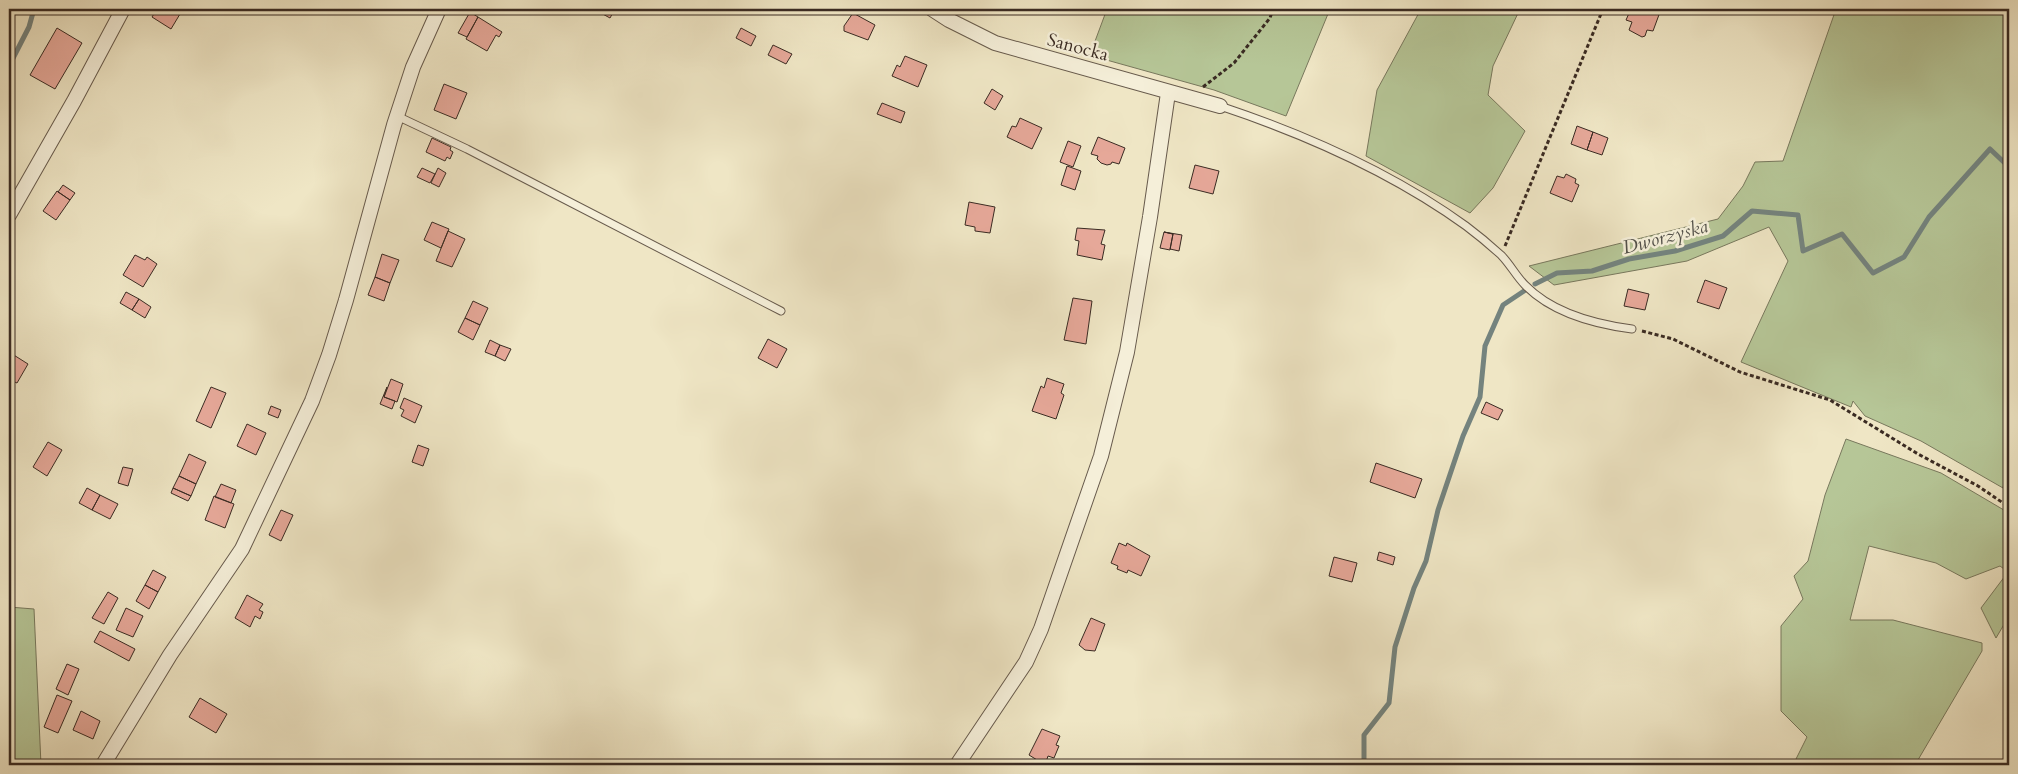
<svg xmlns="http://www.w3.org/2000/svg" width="2018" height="774" font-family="Cardo,serif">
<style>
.green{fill:#b6c697;stroke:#78785d}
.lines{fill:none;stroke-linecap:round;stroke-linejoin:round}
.stream{stroke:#74837e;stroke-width:5}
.building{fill:#e6a899;stroke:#3a2b23}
.service-casing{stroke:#675a4c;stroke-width:9}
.minor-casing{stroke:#675a4c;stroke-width:16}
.path{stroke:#3a2b23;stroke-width:3;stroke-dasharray:4 2.5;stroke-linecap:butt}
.service{stroke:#f5efd9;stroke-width:7}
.minor{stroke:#f5efd9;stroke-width:14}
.labels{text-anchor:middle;stroke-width:5;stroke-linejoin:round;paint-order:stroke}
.street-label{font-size:18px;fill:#3a2b23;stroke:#f5efd9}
.water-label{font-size:19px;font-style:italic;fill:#525049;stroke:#f5efd9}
</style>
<rect width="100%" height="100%" fill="#efe6c5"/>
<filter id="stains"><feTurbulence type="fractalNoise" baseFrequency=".004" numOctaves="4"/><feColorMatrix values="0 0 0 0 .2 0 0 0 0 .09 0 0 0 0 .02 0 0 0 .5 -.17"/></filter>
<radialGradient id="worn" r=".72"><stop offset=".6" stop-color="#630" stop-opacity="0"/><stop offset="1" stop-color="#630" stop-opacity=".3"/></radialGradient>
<path class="green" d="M1107,9H1330L1286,116L1214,90L1103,59L1091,52Z
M1421,9H1520L1493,66L1488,95L1525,131L1493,188L1470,213L1366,156L1377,90Z
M1836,9H2009V453L2003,488L1921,441L1865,416L1853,401L1851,407L1741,362L1788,261L1769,227L1687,261L1554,285L1529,266L1718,219L1743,186L1755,162L1783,161Z
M1846,439L1941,473L2009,513V616L1996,638L1981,608L2008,572L2000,566L1966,579L1936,563L1869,546L1850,620H1893L1982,643V651L1915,765H1793L1807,737L1781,711V626L1803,599L1794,576L1808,561L1825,495Z
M9,607L34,609L41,765H9Z"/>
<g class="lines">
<path class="stream" d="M9,66L29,27L34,9
M1535,284L1557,273L1592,271L1629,259L1675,251L1723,236L1752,211L1798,215L1803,251L1842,234L1873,273L1904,257L1929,217L1990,149L2009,167
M1367,765L1364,762V735L1389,703L1395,647L1414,588L1426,561L1438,510L1463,436L1480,397L1485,346L1503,305L1524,291"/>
</g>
<path class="building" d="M157,9H183L171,29L152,17Z
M601,9H615L610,18L599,12Z
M802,9H817L815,14Z
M1627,9H1653L1660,12L1653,31L1647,30L1645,36L1642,37L1629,30L1632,22L1626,20L1630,11Z
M470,12L478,17L467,37L458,33Z
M853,13L875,25L868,40L844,31V26Z
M478,17L502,32L499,37L496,35L487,51L466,39Z
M57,28L82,43L55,89L30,75Z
M741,28L756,36L751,46L736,38Z
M773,45L792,54L786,64L768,55Z
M905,56L927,65L918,87L892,76L897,65L900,67Z
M444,84L467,93L456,119L434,110Z
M992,89L1003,96L995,110L984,103Z
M882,103L905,112L901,123L877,114Z
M1020,118L1042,128L1032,149L1007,137L1012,126L1016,127Z
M1577,126L1593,132L1587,150L1571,144Z
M1593,132L1608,138L1602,155L1587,150Z
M1098,137L1125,148L1119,164L1112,162L1111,164L1107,165L1101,163L1097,159L1098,156L1091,154Z
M432,138L451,147L450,150L453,152L450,159L447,157L445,161L426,152Z
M1068,141L1081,146L1073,167L1060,162Z
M1195,165L1219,171L1213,194L1189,188Z
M1067,166L1081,171L1075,190L1061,185Z
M422,168L435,174L430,183L417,177Z
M438,168L446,173L439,187L431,183Z
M1566,174L1576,179L1575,183L1579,185L1572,202L1550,193L1557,176L1564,178Z
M63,185L75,193L70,200L58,192Z
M57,191L70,200L56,220L43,211Z
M969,202L995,207L990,233L975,231V227L965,225Z
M432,222L449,229L441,248L424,240Z
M1077,228L1105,230L1101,244L1105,245L1102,260L1077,255L1079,241L1075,240Z
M448,231L465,239L452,267L436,261Z
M1164,232L1173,234L1170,250L1160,248Z
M1164,232L1182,235L1179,251L1170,249L1173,234Z
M382,254L399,260L390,283L375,277Z
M135,255L145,260L147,257L157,264L143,287L123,275Z
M375,277L390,283L384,301L368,295Z
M1705,280L1727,288L1719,309L1697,302Z
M1628,289L1649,294L1645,310L1624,306Z
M126,292L139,299L132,310L120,303Z
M1073,298L1092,301L1086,344L1064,340Z
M139,299L151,307L145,318L132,310Z
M473,301L488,308L480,325L465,318Z
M465,318L480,325L473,340L458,332Z
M768,339L787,349L777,368L758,358Z
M490,340L500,345L495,356L485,352Z
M500,345L511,349L505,361L495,356Z
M9,352L28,364L17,383L10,380L9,382Z
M1047,378L1064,384L1061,393L1064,395L1056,419L1032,411L1041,386L1044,388Z
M391,379L403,384L397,402L384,397Z
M211,387L226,393L211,428L196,421Z
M387,387L384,397L395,401L392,409L380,404Z
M404,398L422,406L415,423L401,416L404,410L400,408Z
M1486,402L1503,410L1498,420L1481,413Z
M271,406L281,410L278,418L268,414Z
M247,424L266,433L256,455L237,446Z
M48,442L62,450L47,476L33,467Z
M418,445L429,449L423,466L412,462Z
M189,454L206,462L196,484L179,476Z
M1376,463L1422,479L1415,498L1370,482Z
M123,467L133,469L128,486L118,483Z
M179,476L196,484L191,496L173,488Z
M221,484L236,490L231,503L215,497Z
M87,488L100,495L92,510L79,503Z
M173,488L191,496L188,501L171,493Z
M100,495L118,504L110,519L92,510Z
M214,496L234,504L225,528L205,520Z
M281,510L293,515L281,541L269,535Z
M1119,543L1126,546L1127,543L1150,556L1141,576L1128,570L1127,573L1117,569L1118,566L1111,563Z
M1379,552L1395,557L1393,565L1377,560Z
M1334,557L1357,563L1352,582L1329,576Z
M153,570L166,577L158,592L145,585Z
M145,585L158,592L149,609L136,601Z
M108,592L118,598L104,624L92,618Z
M247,595L263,604L259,610L263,612L260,619L255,616L250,627L235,618Z
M126,608L143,616L133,637L116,630Z
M1091,618L1105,624L1095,651L1085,650L1079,645Z
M100,631L135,649L129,661L94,642Z
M67,664L79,669L68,695L56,689Z
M57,695L72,701L58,733L44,727Z
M200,698L227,714L216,733L189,717Z
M81,711L100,721L93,739L73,730Z
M1042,729L1060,736L1056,745L1059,746L1054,758L1048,756L1046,762L1042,763L1029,755Z"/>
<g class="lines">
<g class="service-casing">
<path id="service" d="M1220,106C1304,134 1394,174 1466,226C1478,235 1490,245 1501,255C1510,264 1516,276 1525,285C1552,313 1594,324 1632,329
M397,116L467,149L781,311"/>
</g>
<g class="minor-casing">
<path id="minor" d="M932,9L949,20L995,43L1220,106
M9,215L74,101L123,9
M103,765L170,655L242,549L312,401L329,355L346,300L394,125L413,67L439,9
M957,765L1026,662L1041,629L1101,456L1127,352L1150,217L1168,93"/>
</g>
<path class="path" d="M1203,87L1234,63L1270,18L1273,9
M1505,246L1603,9
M1642,331L1673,339L1740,372L1830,400L1918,454L1978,486L2009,507"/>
<use href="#service" class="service"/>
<use href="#minor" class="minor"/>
</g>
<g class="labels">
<g class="street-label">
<text transform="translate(1078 47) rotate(15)" y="6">Sanocka</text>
</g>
<g class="water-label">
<text transform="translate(1665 236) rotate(-15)" y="7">Dworzyska</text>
</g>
</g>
<rect width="2018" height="774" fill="none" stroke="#efe6c5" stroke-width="30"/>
<rect x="10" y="10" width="1998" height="754" fill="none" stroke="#3a2b23" stroke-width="2.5"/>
<rect x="15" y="15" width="1988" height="744" fill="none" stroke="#3a2b23"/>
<rect width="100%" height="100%" filter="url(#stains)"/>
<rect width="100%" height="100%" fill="url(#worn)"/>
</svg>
